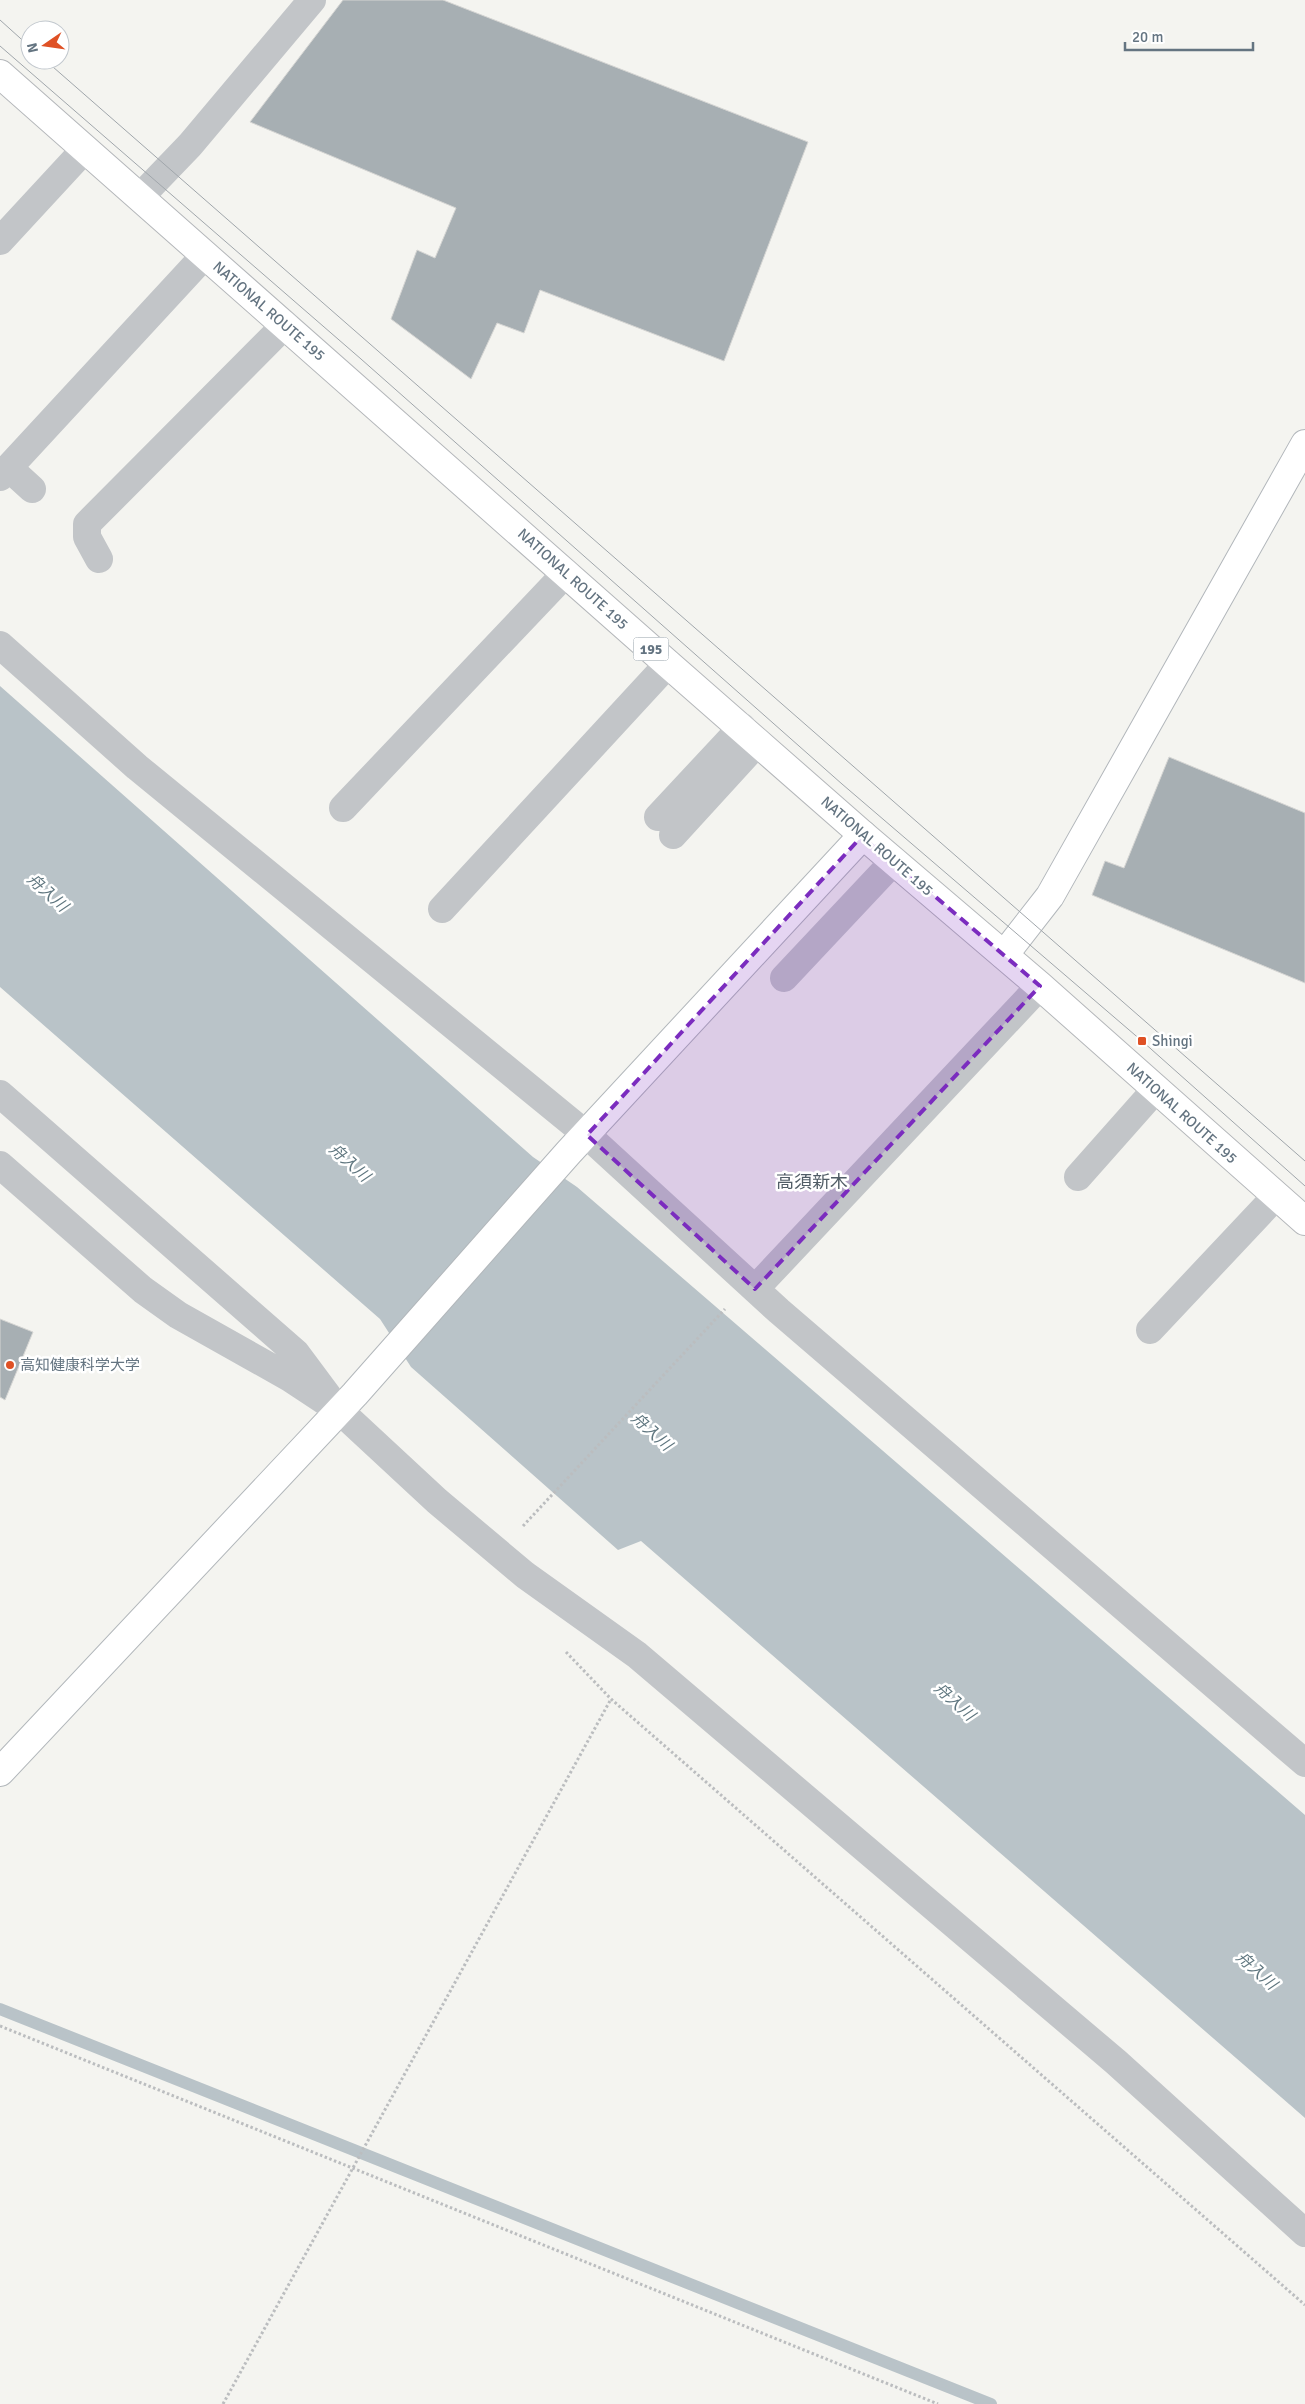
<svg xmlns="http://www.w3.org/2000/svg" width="1305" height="2404" font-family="Signika,'Noto Sans JP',sans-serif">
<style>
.water{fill:#b9c3c8}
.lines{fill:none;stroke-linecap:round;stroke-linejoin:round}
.stream{stroke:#b9c3c8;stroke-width:12}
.building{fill:#a7afb3;stroke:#d5d5d3}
.secondary-casing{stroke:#b2b7bb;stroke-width:30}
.highway-casing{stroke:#b4b7ba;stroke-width:30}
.path{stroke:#bbbdbf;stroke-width:3;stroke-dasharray:2.5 2.5;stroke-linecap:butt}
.street{stroke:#c2c5c8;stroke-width:28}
.secondary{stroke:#fff;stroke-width:28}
.highway{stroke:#fff;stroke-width:28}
.tram{stroke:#a0a6ab;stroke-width:1}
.marked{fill:#7b2cbf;fill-opacity:0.2;stroke:#7b2cbf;stroke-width:4;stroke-dasharray:10 6;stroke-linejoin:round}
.poi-dot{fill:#df5125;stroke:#fff;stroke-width:2}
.labels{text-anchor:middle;stroke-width:5;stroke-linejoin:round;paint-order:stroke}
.shield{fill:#fff;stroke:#929ea7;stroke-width:1}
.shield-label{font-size:14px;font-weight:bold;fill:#647481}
.street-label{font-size:15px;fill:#647481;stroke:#fff}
.poi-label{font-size:15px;fill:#647481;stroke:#fff;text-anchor:start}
.water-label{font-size:16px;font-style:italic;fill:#5f767f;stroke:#fff}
.quarter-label{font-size:18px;fill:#515d66;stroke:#fff}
</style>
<rect width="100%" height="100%" fill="#f4f4f0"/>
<path class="water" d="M0,686L533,1157L577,1187L1305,1815V2118L641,1541L618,1550L411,1367L380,1319L0,987Z"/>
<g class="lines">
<path class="stream" d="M0,2009L991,2404"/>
</g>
<path class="building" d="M343,0H443L808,142L724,361L540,290L524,333L497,323L471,379L391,319L417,250L435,258L456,208L250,122Z
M1169,757L1305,813V983L1092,895L1105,861L1124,868Z
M0,1319L33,1332L5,1400L0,1397Z"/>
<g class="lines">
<g class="secondary-casing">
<path id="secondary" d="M1004,955L1050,896L1305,444
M0,1772L355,1394L569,1152L863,835"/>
</g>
<g class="highway-casing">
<path id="highway" d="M0,74L668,664L863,835L1040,986L1305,1221"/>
</g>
<path class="path" d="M523,1526L725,1309
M566,1652L611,1699L1305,2305
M0,2026L938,2404
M223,2404L611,1699"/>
<path class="street" d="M140,197L190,145L312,0
M0,241L85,149
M9,468L32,489
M0,477L205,255
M99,559L87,537V524L285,325
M0,645L137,767L587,1135L779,1311L1305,1763
M343,808L566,573
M658,817L742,727
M673,835L758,742
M442,909L668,664
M784,978L894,861
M0,1094L296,1353L328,1396
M0,1165L143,1290L178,1315L290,1378L340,1411L437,1501L525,1575L637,1655L1116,2062L1305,2233
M1078,1177L1156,1089
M755,1289L1040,986
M1150,1330L1276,1196"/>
<use href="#secondary" class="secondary"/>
<use href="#highway" class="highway"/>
<path class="tram" d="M0,20L30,47
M0,46L361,359L842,784L1142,1041L1305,1186
M45,60L1305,1161"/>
</g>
<path class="marked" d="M863,835L1040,986L755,1289L587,1135Z"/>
<g class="poi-dot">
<rect x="1137" y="1036" width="10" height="10" rx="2.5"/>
<circle cx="10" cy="1365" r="5"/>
</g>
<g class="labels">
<rect class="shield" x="633.5" y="637.5" width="35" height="23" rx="4"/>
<g class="shield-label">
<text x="651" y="654">195</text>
</g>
<g class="street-label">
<text transform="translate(269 311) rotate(41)" y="5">NATIONAL ROUTE 195</text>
<text transform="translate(573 579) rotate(42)" y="5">NATIONAL ROUTE 195</text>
<text transform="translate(877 846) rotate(41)" y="5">NATIONAL ROUTE 195</text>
<text transform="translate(1182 1113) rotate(42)" y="5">NATIONAL ROUTE 195</text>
</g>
<g class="poi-label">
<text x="1152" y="1046">Shingi</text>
<text x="20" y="1370">高知健康科学大学</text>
</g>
<g class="water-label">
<text transform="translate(48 892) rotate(42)" y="6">舟入川</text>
<text transform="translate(350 1162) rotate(42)" y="6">舟入川</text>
<text transform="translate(652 1431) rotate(42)" y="6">舟入川</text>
<text transform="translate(955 1701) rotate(42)" y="6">舟入川</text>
<text transform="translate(1257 1970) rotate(42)" y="6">舟入川</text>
</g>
<g class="quarter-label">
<text x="812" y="1188">高須新木</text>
</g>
</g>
<g transform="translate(45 45) rotate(257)"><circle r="24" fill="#ffffff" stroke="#c1c7cd"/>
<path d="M0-4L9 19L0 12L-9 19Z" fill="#df5125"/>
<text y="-8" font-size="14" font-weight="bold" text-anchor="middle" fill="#647481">N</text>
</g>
<path d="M1125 42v8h128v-8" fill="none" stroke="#647481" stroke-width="2.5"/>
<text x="1132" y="42" font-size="15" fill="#647481" stroke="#ffffff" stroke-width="4" paint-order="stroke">20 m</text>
</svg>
